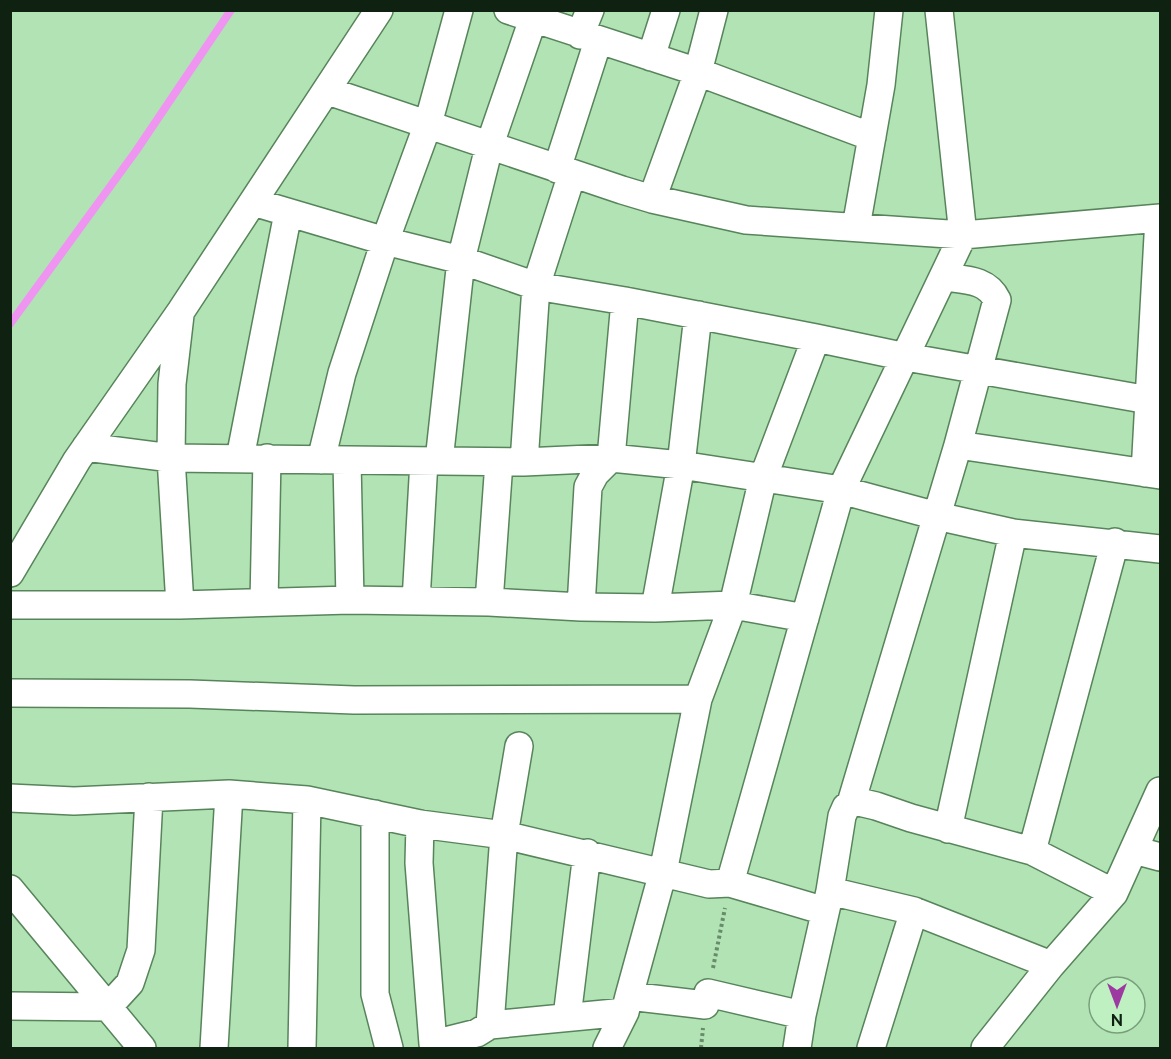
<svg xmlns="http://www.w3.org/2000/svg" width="1171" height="1059" font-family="Raleway,sans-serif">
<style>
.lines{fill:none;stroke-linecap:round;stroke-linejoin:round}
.stream{stroke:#ef95f1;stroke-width:8}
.minor-casing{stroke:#57845a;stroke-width:30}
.path{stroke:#688b6a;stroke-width:4;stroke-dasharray:3 3;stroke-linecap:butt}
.minor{stroke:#fff;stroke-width:27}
</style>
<rect width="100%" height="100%" fill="#b2e3b5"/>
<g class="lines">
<path class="stream" d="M10,324L136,151L231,10"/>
<g class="minor-casing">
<path id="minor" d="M508,10L698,72L872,137
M580,35L590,10
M651,57L666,10
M328,91L622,190L652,199L746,220L963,235L1160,218
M557,169L598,41
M652,199L698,72L714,10
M253,202L385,241L461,260L536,286L625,301L816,338L906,357L1160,402
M856,227L881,85L889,10
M944,277C965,280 987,279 997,300L958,445
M86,447L171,458L524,462L611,458L681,465L841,490L937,516L1013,533L1160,549
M240,458L288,213
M321,460L342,373L385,241L428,124L459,10
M347,461L350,600
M439,461L461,260L489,147L533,19
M524,462L536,286L572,174
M1145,473L1159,218
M10,573L77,460L181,311L379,10
M416,601L424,461
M264,602L267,458
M489,602L499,462
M10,605H180L350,600L489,602L581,607L655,608L733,605L805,618
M180,605L171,458L172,384L180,315
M581,607L588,487L595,474L611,458L625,301
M655,608L681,465L698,315
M10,693L190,694L354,700L698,699
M10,798L74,801L229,794L307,800L302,1048
M307,800L420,824L504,835L709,884L730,883L825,911
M851,803L958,445L1160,475
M375,814V994L389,1048
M420,824L419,863L433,1044L477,1033L490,1025L504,835L519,746
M948,829L1013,533
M1134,850L1160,857
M1032,851L1115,542
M730,883L841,490L963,235L939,10
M10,889L142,1048
M830,891L914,911L1051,965
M708,993L802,1015
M629,996L705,1005
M10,1006L108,1007L130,983L141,950L149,797
M567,1017L587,853
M490,1025L625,1012
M214,1048L229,794
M607,1048L625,1012L629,996L663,872L698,699L733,605L763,478L816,338
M797,1048L802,1015L830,891L842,816L846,807L851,803L859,802L876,806L911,818L1032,851L1114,893
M871,1048L914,911
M985,1048L1051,965L1114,893L1160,791"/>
</g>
<path class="path" d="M713,968L725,908
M701,1048L703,1028"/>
<use href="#minor" class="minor"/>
</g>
<rect width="1171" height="1059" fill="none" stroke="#0f2211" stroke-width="24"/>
<g transform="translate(1117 1005) rotate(180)"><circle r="28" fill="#bff0c1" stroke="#799e7b" stroke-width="1.5"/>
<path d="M0-4.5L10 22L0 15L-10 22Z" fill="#9d3aa1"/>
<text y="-9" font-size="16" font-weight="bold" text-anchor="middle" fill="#0f2211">N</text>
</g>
</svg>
